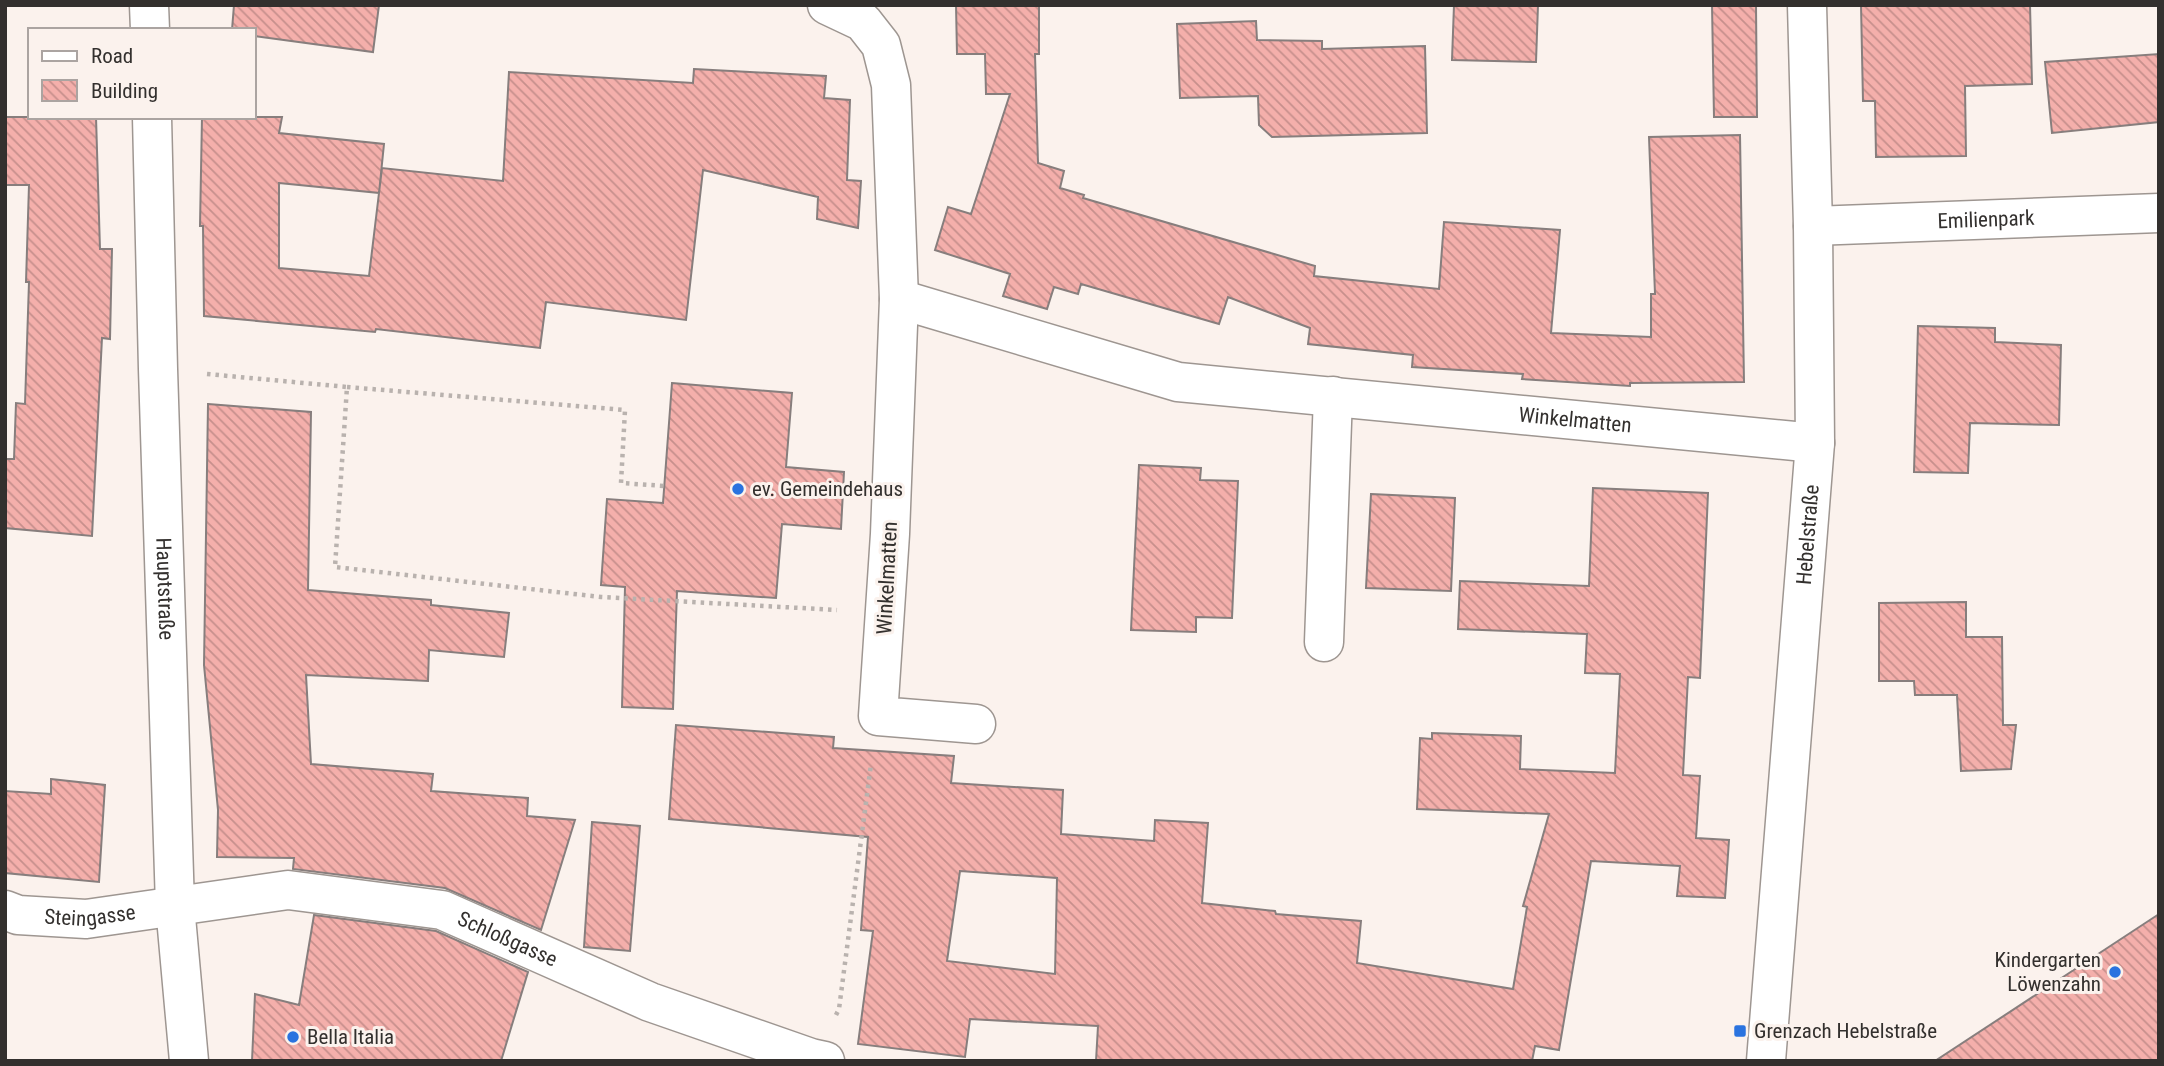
<svg xmlns="http://www.w3.org/2000/svg" width="2164" height="1066" font-family="'Roboto Condensed',sans-serif">
<style>
.building{fill:url(#building-back-hatch);stroke:#877e7d;stroke-width:2;fill-rule:evenodd}
.lines{fill:none;stroke-linecap:round;stroke-linejoin:round}
.minor-casing{stroke:#9e9691;stroke-width:41}
.path{stroke:#b9b2ae;stroke-width:4.5;stroke-dasharray:3.5 5;stroke-linecap:butt}
.minor{stroke:#fff;stroke-width:38}
.poi-dot{fill:#2a73df;stroke:#fbf2ed;stroke-width:2.5}
.labels{text-anchor:middle;stroke-width:6;stroke-linejoin:round;paint-order:stroke}
.street-label{font-size:21px;fill:#33302e;stroke:#fbf2ed}
.poi-label{font-size:21px;fill:#33302e;stroke:#fbf2ed;text-anchor:start}
</style>
<defs>
<pattern id="building-back-hatch" width="6" height="6" patternUnits="userSpaceOnUse" patternTransform="scale(1.75)"><rect width="6" height="6" fill="#f4afab"/><path d="M-1 5l2 2M0 0l6 6M5-1l2 2" fill="none" stroke="#c68f8c"/></pattern>
</defs>
<rect width="100%" height="100%" fill="#fbf2ed"/>
<path class="building" d="M234,5H379L373,52L254,36V30H232Z
M956,5H1039V54H1035L1038,163L1064,171L1060,188L1084,195L1083,198L1315,266L1314,276L1439,289L1444,222L1560,230L1551,333L1651,337V294H1655L1649,137L1740,135L1744,382L1630,383V386L1522,379L1523,374L1412,367L1413,355L1308,344L1310,328L1228,297L1219,324L1081,284L1078,294L1054,287L1047,309L1003,296L1010,274L935,250L948,207L971,214L1010,94H986L985,54H957Z
M1454,5H1538L1536,62L1452,60Z
M1712,5H1756L1757,117H1714Z
M1861,5H2030L2032,84L1965,86L1966,156L1876,157L1875,101H1863Z
M1256,21L1257,40L1322,41V49L1425,46L1427,133L1272,137L1259,125L1258,96L1180,98L1177,24Z
M2159,54V122L2052,133L2045,62Z
M694,69L826,76L824,98L850,100L847,180L861,181L858,228L817,219L818,197L703,170L686,320L546,302L540,348L376,329L375,332L204,316L203,226H200L202,117H282L279,133L384,144L379,193L382,168L503,181L509,72L693,83ZM279,183L379,193L369,276L279,268Z
M5,117H96L100,249H112L110,339L102,338L92,536L5,528V459H14L16,403L25,404L29,282H26L29,185H5Z
M1918,326L1995,328V342L2061,345L2059,425L1970,423L1968,473L1914,472Z
M672,383L792,393L786,467L844,472L841,529L782,524L776,598L677,591L673,709L622,707L625,587L601,585L607,499L663,503Z
M208,404L311,412L308,590L431,600V605L509,613L504,657L429,650L428,681L306,675L311,764L433,774L431,791L528,798L527,816L575,820L541,930L445,888L293,869L294,858L217,857L218,810L204,665Z
M1139,465L1201,468L1200,480L1238,481L1232,618L1196,617V632L1131,630Z
M1593,488L1708,493L1700,678L1688,677L1683,775L1700,776L1696,838L1729,840L1725,898L1677,896L1680,866L1591,861L1559,1050L1535,1046L1532,1061H1096L1098,1026L970,1019L965,1057L858,1044L873,931L861,930L868,837L669,819L676,725L834,737L833,748L954,756L951,783L1063,790L1061,834L1154,841L1155,820L1208,823L1202,903L1275,911L1276,914L1361,921L1357,963L1513,989L1527,907L1523,906L1549,814L1417,809L1420,738L1432,739V733L1521,736L1520,769L1615,773L1620,674L1585,673L1587,634L1458,629L1460,581L1589,586ZM960,871L1057,878L1055,974L947,961Z
M1371,494L1455,498L1451,591L1366,588Z
M1966,602V637H2002L2003,725H2016L2011,769L1961,771L1957,695H1915L1914,681H1879V603Z
M51,779L105,785L99,882L5,873V791L51,794Z
M592,822L640,826L630,951L584,947Z
M2159,914V1061H1935Z
M314,915L436,931L528,972L501,1061H252L255,994L299,1005Z"/>
<g class="lines">
<g class="minor-casing">
<g id="minor">
<path d="M149,5L150,30"/>
<path d="M827,5L863,22L881,45L891,85L899,299L890,534L878,716L976,724"/>
<path id="s1" d="M152,117L158,369L175,906L189,1061"/>
<path id="s2" d="M1813,226L2159,213"/>
<path id="s3" d="M899,299L1178,382L1815,443"/>
<path d="M1324,642L1333,396"/>
<path id="s4" d="M5,910L18,915L86,919L288,890L442,910L650,1002L811,1058L825,1061"/>
<path id="s5" d="M1766,1061L1815,443L1813,226L1807,5"/>
</g>
</g>
<path class="path" d="M207,374L347,387L335,567L601,597L837,610
M347,387L625,410L621,483L664,486
M836,1015L839,1009L871,764"/>
<use href="#minor" class="minor"/>
</g>
<g class="poi-dot">
<circle cx="738" cy="489" r="7"/>
<circle cx="2115" cy="972" r="7"/>
<rect x="1733" y="1024" width="14" height="14" rx="3.5"/>
<circle cx="293" cy="1037" r="7"/>
</g>
<g class="labels">
<g class="street-label">
<text dy="7" stroke="none"><textPath href="#s2" startOffset="173">Emilienpark</textPath></text>
<text dy="7" stroke="none"><textPath href="#s3" startOffset="690">Winkelmatten</textPath></text>
<text dy="7" stroke="none"><textPath href="#s5" startOffset="528">Hebelstraße</textPath></text>
<text transform="translate(887 578) rotate(-87)" y="7">Winkelmatten</text>
<text dy="7" stroke="none"><textPath href="#s1" startOffset="472">Hauptstraße</textPath></text>
<text dy="7" stroke="none"><textPath href="#s4" startOffset="86">Steingasse</textPath></text>
<text dy="7" stroke="none"><textPath href="#s4" startOffset="513">Schloßgasse</textPath></text>
</g>
<g class="poi-label">
<text x="752" y="496">ev. Gemeindehaus</text>
<text x="2101" y="967" text-anchor="end">Kindergarten<tspan x="2101" dy="24">Löwenzahn</tspan></text>
<text x="1754" y="1038">Grenzach Hebelstraße</text>
<text x="307" y="1044">Bella Italia</text>
</g>
</g>
<rect width="2164" height="1066" fill="none" stroke="#33302e" stroke-width="14"/>
<rect x="28" y="28" width="228" height="91" fill="#fbf2ed" stroke="#aba4a1" stroke-width="2"/>
<rect x="42" y="51" width="35" height="10" fill="#ffffff" stroke="#aba4a1" stroke-width="2"/>
<text x="91" y="63" font-size="21" fill="#33302e">Road</text>
<rect x="42" y="80" width="35" height="21" fill="url(#building-back-hatch)" stroke="#aba4a1" stroke-width="2"/>
<text x="91" y="98" font-size="21" fill="#33302e">Building</text>
</svg>
